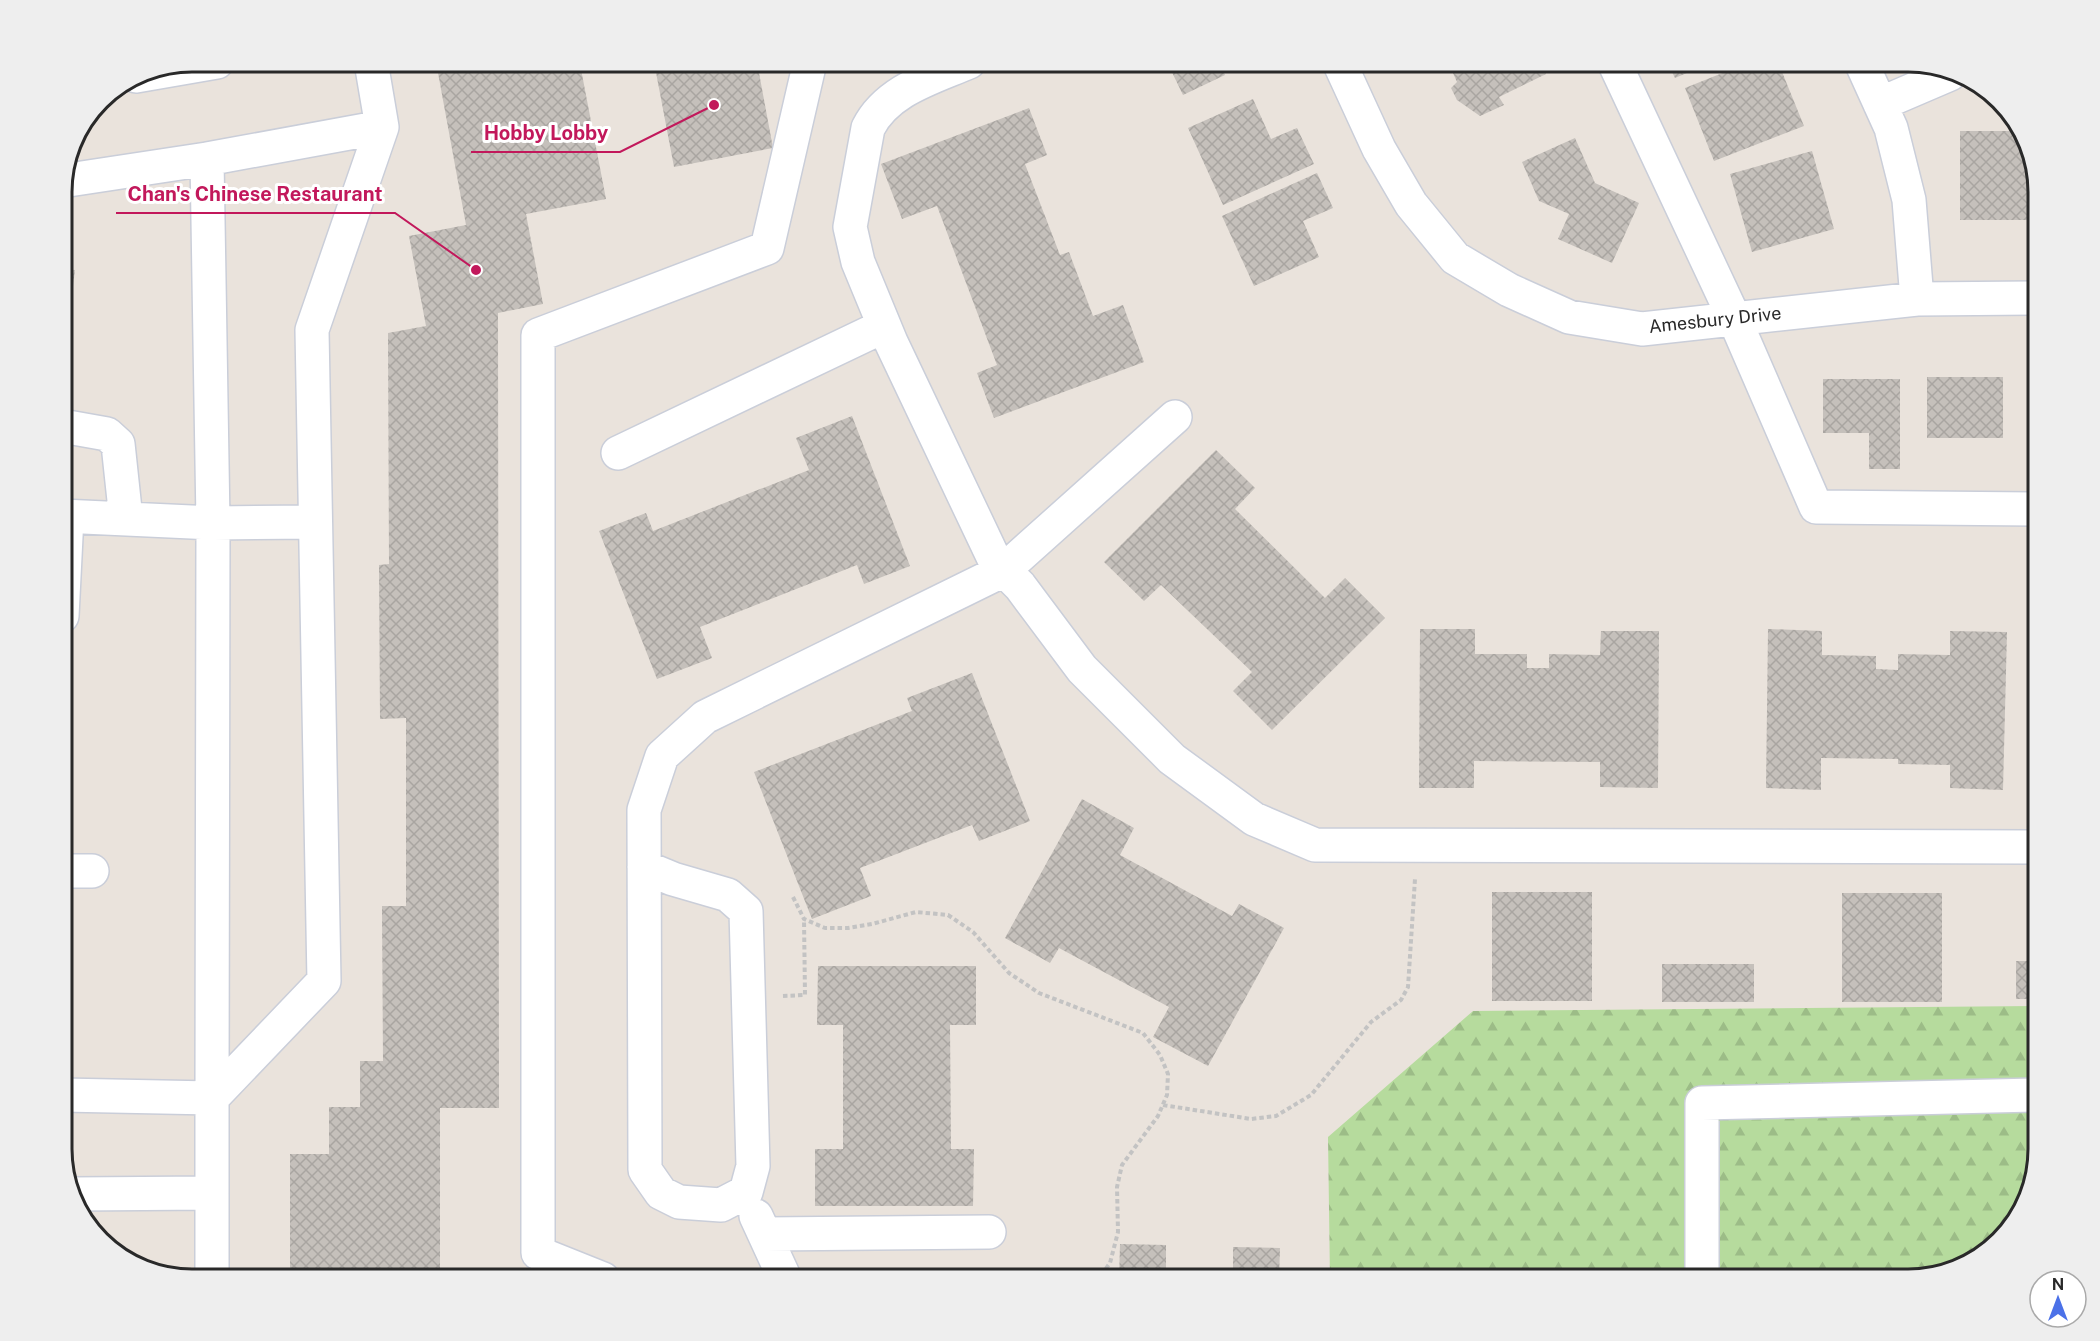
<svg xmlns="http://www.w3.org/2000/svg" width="2100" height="1341" font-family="'Public Sans',sans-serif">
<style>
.forest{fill:url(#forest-firs)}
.building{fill:url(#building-cross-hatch)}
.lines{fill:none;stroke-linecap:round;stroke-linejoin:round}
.minor-casing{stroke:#caced9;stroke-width:36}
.path{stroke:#c3c3c3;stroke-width:4;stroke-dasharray:4.5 3;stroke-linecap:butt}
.minor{stroke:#fff;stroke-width:33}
.labels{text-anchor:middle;stroke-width:6;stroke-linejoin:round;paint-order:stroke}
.street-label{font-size:18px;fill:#292929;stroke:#fff}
.rim{fill:none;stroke:#292929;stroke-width:3}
.leader{fill:none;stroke:#c2185b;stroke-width:2}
.callout-dot{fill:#c2185b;stroke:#fff;stroke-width:2}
.callout-label{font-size:20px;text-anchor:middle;font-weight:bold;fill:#c2185b;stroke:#fff;stroke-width:6;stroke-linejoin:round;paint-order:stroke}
</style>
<defs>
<pattern id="forest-firs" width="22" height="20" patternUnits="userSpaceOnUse" patternTransform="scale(1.5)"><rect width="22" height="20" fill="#b6db9d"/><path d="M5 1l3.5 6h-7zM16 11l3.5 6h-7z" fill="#9cbc87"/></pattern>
<pattern id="building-cross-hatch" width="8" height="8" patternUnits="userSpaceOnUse" patternTransform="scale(1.5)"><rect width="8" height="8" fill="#c5c0bb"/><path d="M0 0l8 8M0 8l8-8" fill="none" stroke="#a9a5a1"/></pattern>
</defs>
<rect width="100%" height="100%" fill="#eae3dc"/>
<path class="forest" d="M2038,1006V1150L2017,1221L1973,1262L1909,1279H1448L1441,1272L1412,1271L1330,1279L1328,1137L1473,1011Z"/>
<path class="building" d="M436,62H590L580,64L606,199L526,214L543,304L498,313L499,1108H440V1279H290V1154H329V1107H360V1061H383L382,906H406V718L380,719L379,565L389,564L388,333L426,326L409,236L466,225Z
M654,62H757L773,148L674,167Z
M1167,62H1219L1225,75L1183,95Z
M1448,62H1540L1546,74L1499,97L1504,105L1480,116L1457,100L1451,88L1457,82Z
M1667,62H1713L1675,78Z
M1750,62H1778L1804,126L1714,161L1685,88Z
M1253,99L1271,139L1297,128L1314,164L1223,205L1188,128Z
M1029,108L1047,155L1025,164L1060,255L1069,252L1093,316L1123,305L1144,362L994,418L977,373L997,365L937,206L902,219L881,164Z
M1960,131H2022L2038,191V220H1960Z
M1575,138L1595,183L1639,203L1612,263L1558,239L1569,214L1539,201L1522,162Z
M1812,151L1834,229L1752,252L1730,174Z
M1317,173L1333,208L1303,221L1319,257L1254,286L1222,216Z
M62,269L75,270L68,326L62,325Z
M1927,377H2003V438H1927Z
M2031,377H2038V457H2031Z
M1823,379H1900V469H1869V433H1823Z
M852,416L910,566L864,584L857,565L700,627L712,658L657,679L599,531L646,513L653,531L809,470L796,438Z
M1216,450L1255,488L1235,509L1325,598L1345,578L1385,618L1272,730L1233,691L1252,672L1161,585L1144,601L1104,562Z
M1420,629H1475V654H1527V668H1549V654L1600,655L1601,631H1659L1658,788L1600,787V762L1474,761V788H1419Z
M1768,629L1822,631V655L1876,656V669L1898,670V654L1950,655V631L2007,632L2003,790L1950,788V765L1898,764V759L1821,758V790L1766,788Z
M972,673L1030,821L979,841L972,825L860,868L871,896L812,919L754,772L912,711L907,698Z
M1082,799L1134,828L1120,855L1232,916L1239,904L1284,928L1208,1066L1153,1037L1169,1007L1059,948L1050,963L1005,938Z
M1492,892H1592V1001H1492Z
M1842,893H1942V1002H1842Z
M2016,961H2038V999H2016Z
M1662,964H1754V1002H1662Z
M818,966H976V1025H950L951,1149H974L973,1206H815V1149H843V1025H817Z
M1120,1244L1166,1245V1279H1119Z
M1233,1247L1280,1248L1279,1279H1233Z
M843,1271H1000V1279H843Z"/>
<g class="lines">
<g class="minor-casing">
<path id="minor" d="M969,62C932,78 887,90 868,128L850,227L858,262L891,342L995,561L1020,586L1082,669L1172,759L1254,819L1315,845L2038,847
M1339,62L1379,149L1411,204L1455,258L1509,290L1569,317L1642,329L1917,299L2038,298
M1614,62L1734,318L1816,507L2038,509
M1861,62L1891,128L1909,200L1917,299
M136,76L217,62
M1880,104L1950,74
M207,159L382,127
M62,181L207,159L213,523L212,1098
M62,426L107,434L118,444L126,519
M618,453L884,326
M62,516L213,523L315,522
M62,616L67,517
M644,867L673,879L728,895L746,911L753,1166L746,1192L721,1205L679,1202L661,1193L645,1170L644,810L662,756L705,717L1004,570L1175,417
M62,871H92
M62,1095L212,1098V1279
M212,1098L324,981L312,330L382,127L371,62
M73,1194L212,1193
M756,1216L785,1279
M765,1234L989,1232
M603,1279L538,1253V335L767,248L810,62
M1702,1279V1103L2038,1095"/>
</g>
<path class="path" d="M793,897L804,919L825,928H848L872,924L916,912L948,915L973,932L1009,973L1039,993L1143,1033L1160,1055L1168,1074L1167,1095L1158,1116L1122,1165L1117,1187L1118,1232L1110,1263L1098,1279
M783,996L805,995L804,919
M1163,1105L1251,1119L1276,1116L1311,1095L1371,1022L1401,1000L1408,987L1415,879"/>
<use href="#minor" class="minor"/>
</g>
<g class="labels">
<g class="street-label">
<text transform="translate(1715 320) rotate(-6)" y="6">Amesbury Drive</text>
</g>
</g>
<path d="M0 0H2100V1341H0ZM192 72H1908A120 120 0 0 1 2028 192V1149A120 120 0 0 1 1908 1269H192A120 120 0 0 1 72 1149V192A120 120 0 0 1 192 72Z" fill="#eee" fill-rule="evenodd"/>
<path class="rim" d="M192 72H1908A120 120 0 0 1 2028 192V1149A120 120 0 0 1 1908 1269H192A120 120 0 0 1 72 1149V192A120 120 0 0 1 192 72Z"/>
<path class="leader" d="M714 105L620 152H471M476 270L395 213H116"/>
<g class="callout-dot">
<circle cx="714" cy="105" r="6"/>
<circle cx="476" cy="270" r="6"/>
</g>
<g class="callout-label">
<text x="546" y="140">Hobby Lobby</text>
<text x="255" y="201">Chan's Chinese Restaurant</text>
</g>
<g transform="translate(2058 1299)"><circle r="28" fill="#ffffff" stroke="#a9a9a9" stroke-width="1.5"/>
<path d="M0-4.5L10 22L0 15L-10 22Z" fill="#4b71e8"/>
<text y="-9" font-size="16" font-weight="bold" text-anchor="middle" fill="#292929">N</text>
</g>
</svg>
